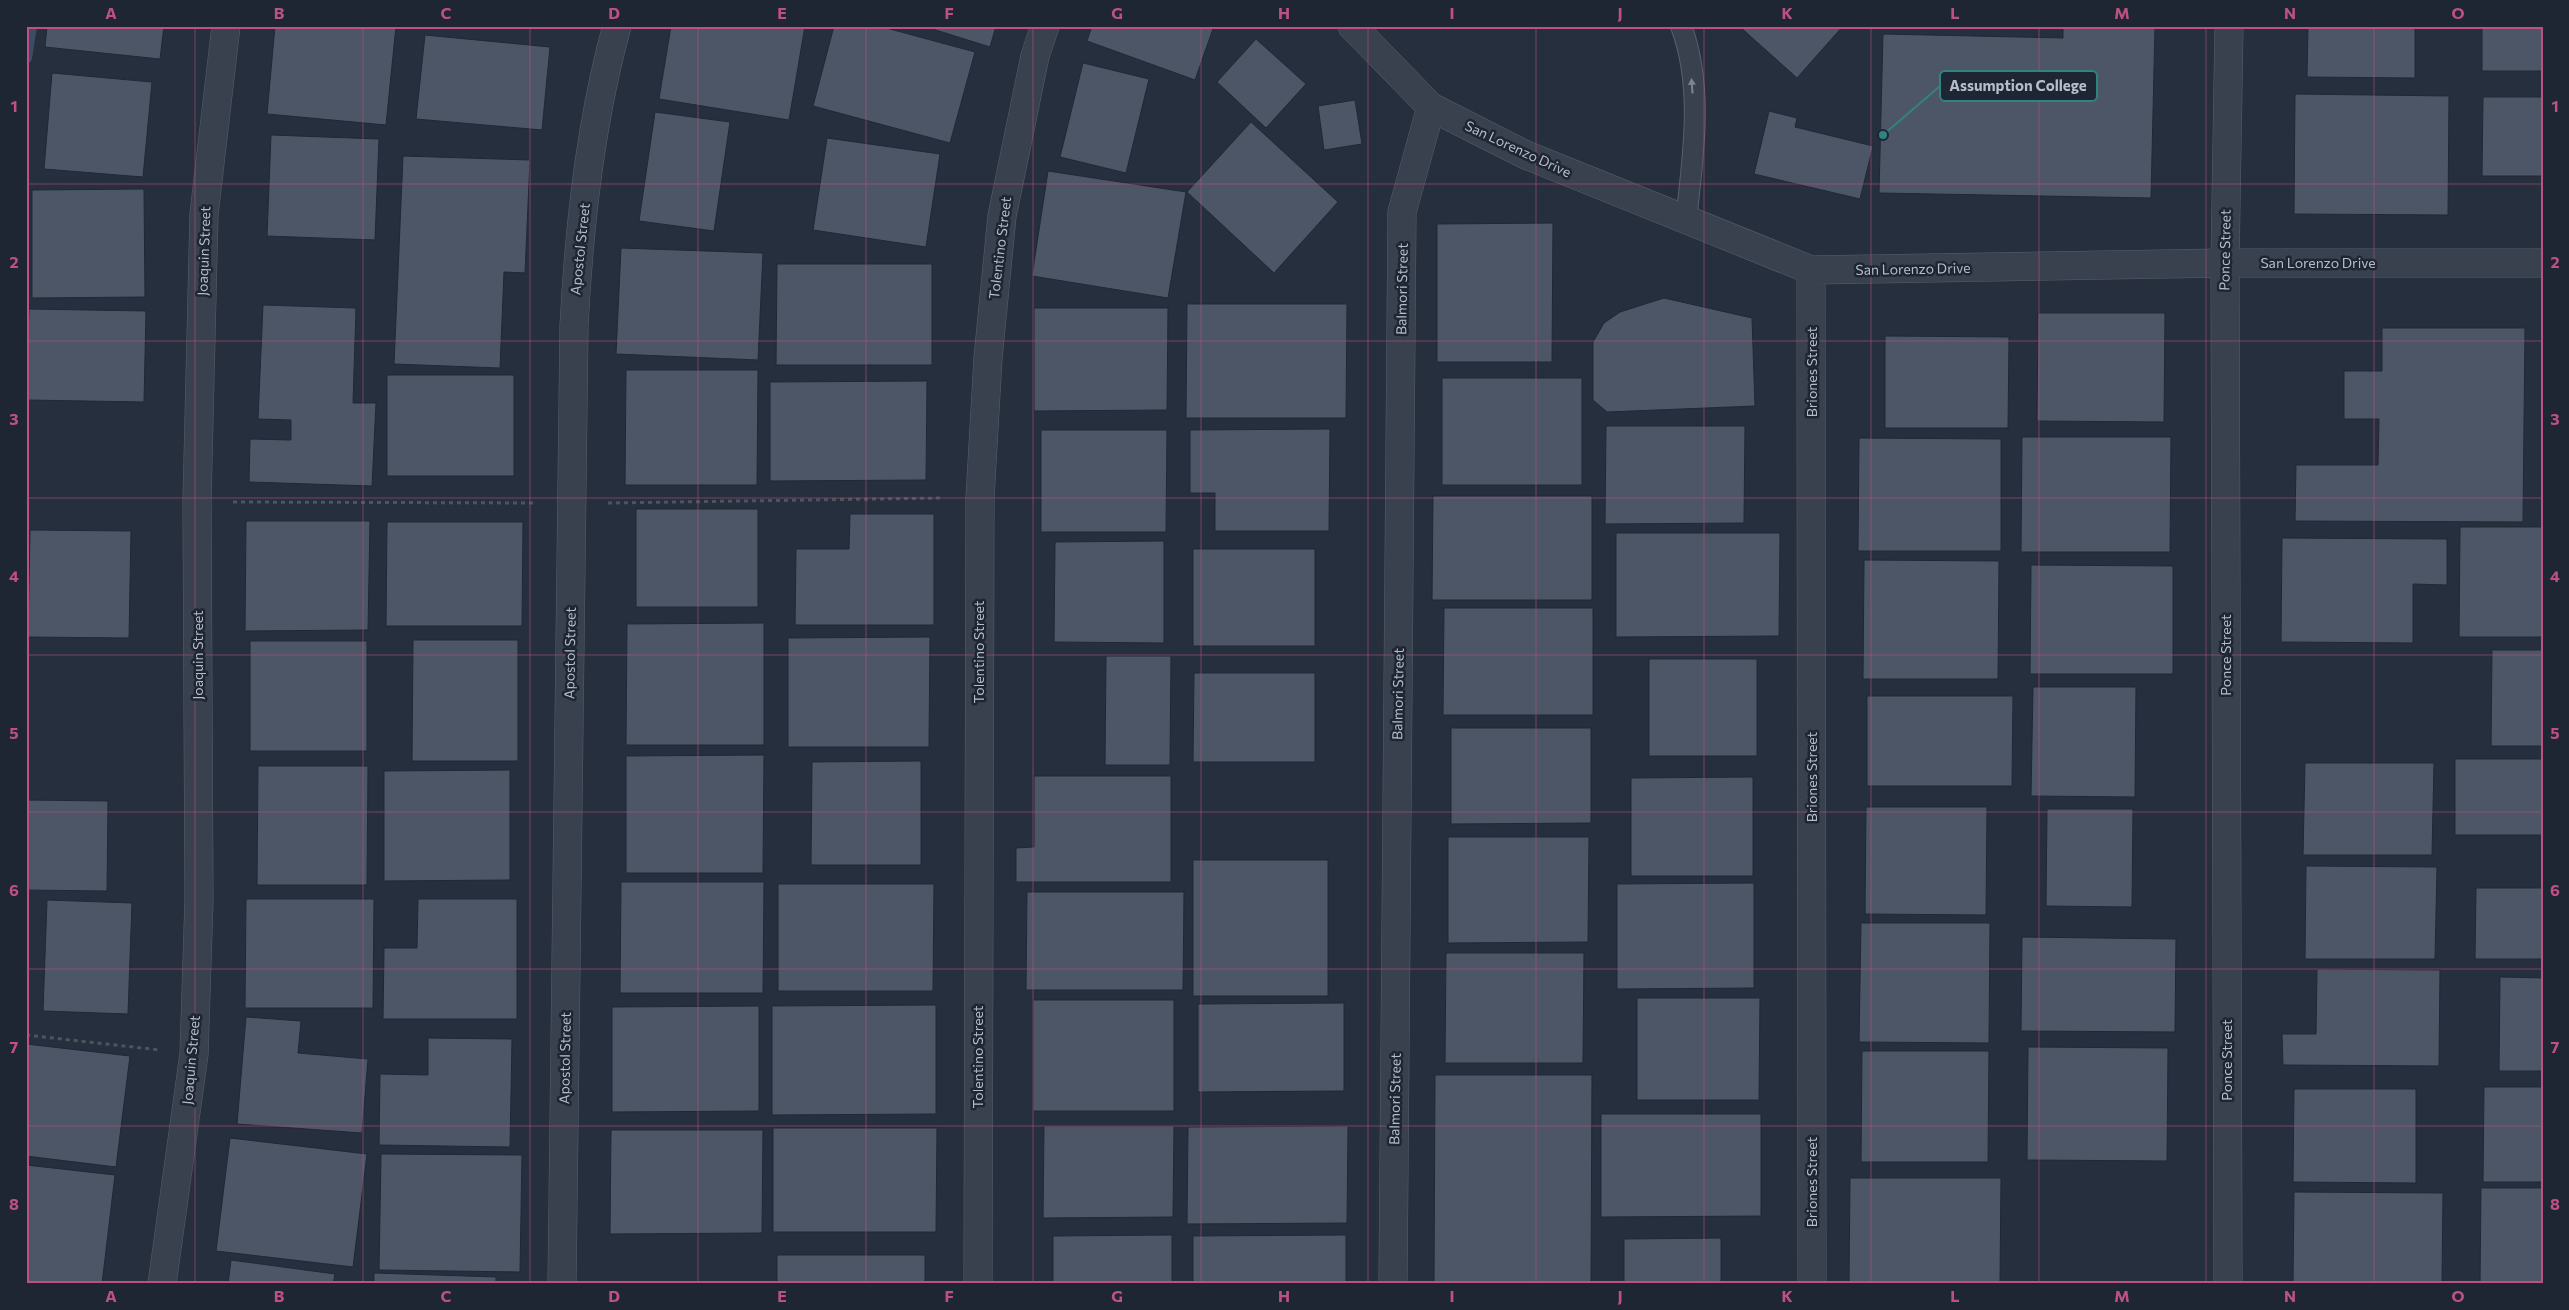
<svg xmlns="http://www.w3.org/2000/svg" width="2569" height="1310" font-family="Commissioner,sans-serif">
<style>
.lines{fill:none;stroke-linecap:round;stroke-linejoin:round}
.stream{stroke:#3d4c65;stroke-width:12}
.building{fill:#4c5666;stroke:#212835}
.lane-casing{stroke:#585f6c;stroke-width:22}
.street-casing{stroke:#585f6c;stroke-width:29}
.path{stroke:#46585c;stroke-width:3;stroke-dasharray:4 4;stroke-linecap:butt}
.lane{stroke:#3a414e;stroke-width:20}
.street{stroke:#3a414e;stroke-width:28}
.oneway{fill:#7e8592}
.grid{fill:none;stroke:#be5182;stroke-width:1;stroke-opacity:0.55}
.labels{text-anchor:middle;stroke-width:5;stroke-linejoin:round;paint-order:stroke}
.street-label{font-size:14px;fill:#b6bcc9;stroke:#1f2633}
.leader{fill:none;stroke:#308480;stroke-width:2}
.callout-dot{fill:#308480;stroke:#1f2633;stroke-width:2}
.callout{fill:#1f2633;stroke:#308480;stroke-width:2}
.callout-label{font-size:15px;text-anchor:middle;font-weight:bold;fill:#b6bcc9}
.neatline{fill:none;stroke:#be5182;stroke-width:2}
.grid-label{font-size:16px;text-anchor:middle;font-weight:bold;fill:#be5182}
</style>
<rect width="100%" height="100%" fill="#262f3e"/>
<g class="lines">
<path class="stream" d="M26,58L31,26"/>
</g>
<path class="building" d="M47,26H164L160,59L45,47Z
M275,26H396L386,125L267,114Z
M671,26H805L789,120L659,99Z
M834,26H879L975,52L950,143L813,106Z
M923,26H996L990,47Z
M1092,26H1214L1195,80L1087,41Z
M1739,26H1843L1797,78Z
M2063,26H2155L2151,198L1879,193L1883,34L2063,38Z
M2308,26H2415V78L2307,77Z
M2482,26H2543V71H2482Z
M425,35L550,47L542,130L416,119Z
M1256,39L1306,84L1266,128L1217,82Z
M1083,63L1149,79L1126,173L1060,157Z
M52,73L152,82L143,177L44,169Z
M2295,94L2449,96L2448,215L2294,214Z
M2483,97H2543V176H2482Z
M1355,100L1362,144L1324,150L1318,106Z
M1769,111L1797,118L1795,127L1873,146L1860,199L1754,174Z
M655,112L730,122L714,231L639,221Z
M1251,122L1338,202L1274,273L1187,192Z
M271,135L379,139L375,240L267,236Z
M827,138L940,154L926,247L813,230Z
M403,156L530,160L525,273L504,272L500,368L394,364Z
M1048,171L1186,192L1168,298L1032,276Z
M144,189L145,297L32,298V190Z
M1553,223L1552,362H1437V224Z
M621,248L763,253L758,360L616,354Z
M777,264H932V365H776Z
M1664,298L1752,318L1755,406L1607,412L1593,400V342L1604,323L1620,312Z
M1187,304H1347L1346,418H1186Z
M263,305L356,308L353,403H376L372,486L249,482L250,439L291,440V420L258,419Z
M1034,308H1168L1167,410L1034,411Z
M29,309L146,311L144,402L26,400Z
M2038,313H2165L2164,422L2037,421Z
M2382,328H2525L2523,522L2295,521L2296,465H2378L2379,419H2344V371H2382Z
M1885,336L2009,337L2008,428H1885Z
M626,370H758L757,485H625Z
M387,375H514V476H387Z
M1442,378H1582V485H1442Z
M927,381L926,480L770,481V382Z
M1606,426H1745L1744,523L1605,524Z
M1330,429L1329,531H1215V493H1190V430Z
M1041,430H1167L1166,532H1041Z
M2022,437H2171L2170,552H2021Z
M1859,438L2001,439V551H1858Z
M1433,496H1592V600H1432Z
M636,509H758V607H636Z
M850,514H934V625H795L796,549H849Z
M246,521H370L368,630L245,631Z
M387,522H523L522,626H386Z
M2460,527H2543V637H2459Z
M30,530L131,531L129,638L28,637Z
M1616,533H1780L1779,636L1616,637Z
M2282,538L2447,539V585L2413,584V643L2281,642Z
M1164,541V643L1054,642L1055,542Z
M1193,549H1315V646H1193Z
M1864,560L1999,561L1998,679H1863Z
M2031,565L2173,566V674H2030Z
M1444,608H1593V715H1443Z
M764,623V745H626L627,624Z
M930,637L929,747H788V638Z
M413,640H518V761H412Z
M250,641H367V751H250Z
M2492,650H2543V746H2491Z
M1106,656H1171L1170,765H1105Z
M1649,659H1757V756H1649Z
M1194,673H1315V762H1193Z
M2033,687H2136L2135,797L2031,796Z
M1867,696H2013L2012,786H1867Z
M1451,728H1591V823L1451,824Z
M764,755L763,873H626V756Z
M2455,759H2543V835H2455Z
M921,761V865H811L812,762Z
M2305,763H2434L2432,855H2303Z
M258,766H368L367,885H257Z
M510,770V880L384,881V771Z
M1034,776H1171V882H1016V848L1034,847Z
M1753,777V876H1631V778Z
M26,800L108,801L107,891L26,890Z
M1866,807H1987L1986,915L1865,914Z
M2047,809H2133L2132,907L2046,906Z
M1448,837H1589L1588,942L1448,943Z
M1193,860H1328V996H1193Z
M2306,866L2437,867L2435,959H2305Z
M621,882H764L763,993H620Z
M1754,883V988L1617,989V884Z
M778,884H934L933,991H778Z
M2476,888H2543V959H2475Z
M1027,892H1184L1183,990H1026Z
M246,899H374L373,1008H245Z
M418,899H517V1019H383L384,948H417Z
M47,900L132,903L128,1014L43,1011Z
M1861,923H1990L1989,1043L1859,1042Z
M2022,937L2176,939L2175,1032L2021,1031Z
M1446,953H1584L1583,1063H1445Z
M2317,969L2440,970L2439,1066L2283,1065L2282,1034H2316Z
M2500,977L2543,978V1071H2499Z
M1637,998H1760L1759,1100H1637Z
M1033,1000H1174V1111H1033Z
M1344,1003V1091L1198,1092V1004Z
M936,1005V1114L772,1115V1006Z
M759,1006V1111L612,1112V1007Z
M246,1017L301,1021L298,1053L368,1059L362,1133L237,1124Z
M428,1038L512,1039L510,1147L379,1145L380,1074L428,1075Z
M26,1044L130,1056L116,1167L26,1156Z
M2028,1047L2168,1048L2167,1161L2027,1160Z
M1862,1051H1989L1988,1162H1861Z
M1435,1075H1592L1591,1284H1434Z
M2484,1087H2543V1182H2483Z
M2294,1089H2416V1183L2293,1182Z
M1601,1114H1761V1216L1601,1217Z
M1044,1126H1174L1173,1217L1043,1218Z
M1348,1126L1347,1223L1187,1224L1188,1127Z
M773,1128H937L936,1232H773Z
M611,1130H763L762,1233L610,1234Z
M230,1138L367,1154L353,1267L216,1251Z
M381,1154L522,1155L520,1272L379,1270Z
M26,1165L115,1175L102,1284L26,1282Z
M1850,1178H2001L2000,1283L1849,1282Z
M2481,1188H2543V1284H2480Z
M2294,1192L2443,1193L2442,1284H2293Z
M1172,1235V1284H1053V1236Z
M1346,1235V1284H1193V1236Z
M1721,1238V1284H1624V1239Z
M777,1255H925V1284H777Z
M231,1260L335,1274L333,1284H228Z
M374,1273L496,1277V1284H374Z"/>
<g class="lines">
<g class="lane-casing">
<path id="lane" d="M1681,26C1704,87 1693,157 1686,220"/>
</g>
<g class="street-casing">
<path id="street" d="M1352,26L1431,107L1526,155L1811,270L2225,263H2543
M1811,270L1812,1284
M162,1284L194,1054L199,900L197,501L204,214L226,26
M562,1284L574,326C579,226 590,123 617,26
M978,1284L980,498L988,358L1002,216L1035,56L1045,26
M1393,1284L1402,212L1431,107
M2228,1284L2225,263L2229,26"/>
</g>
<path class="path" d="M233,502L537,503
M608,503L944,498
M26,1035L160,1050"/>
<use href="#lane" class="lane"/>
<use href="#street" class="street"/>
</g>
<defs><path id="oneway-solid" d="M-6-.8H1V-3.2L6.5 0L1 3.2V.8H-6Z" transform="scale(1.25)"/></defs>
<use class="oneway" href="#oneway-solid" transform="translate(1692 86) rotate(-94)"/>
<path class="grid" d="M195,26V1284M363,26V1284M530,26V1284M698,26V1284M866,26V1284M1033,26V1284M1201,26V1284M1368,26V1284M1536,26V1284M1704,26V1284M1871,26V1284M2039,26V1284M2206,26V1284M2374,26V1284M26,184H2543M26,341H2543M26,498H2543M26,655H2543M26,812H2543M26,969H2543M26,1126H2543"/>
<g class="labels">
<g class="street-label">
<text transform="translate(1518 149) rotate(25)" y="5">San Lorenzo Drive</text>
<text transform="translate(1000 248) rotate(-83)" y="5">Tolentino Street</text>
<text transform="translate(580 249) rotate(-84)" y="5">Apostol Street</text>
<text transform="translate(2225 250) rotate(-89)" y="5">Ponce Street</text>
<text transform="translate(204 251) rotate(-88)" y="5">Joaquin Street</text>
<text x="2318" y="268">San Lorenzo Drive</text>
<text transform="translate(1913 269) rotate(-1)" y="5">San Lorenzo Drive</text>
<text transform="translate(1402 289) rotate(-89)" y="5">Balmori Street</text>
<text transform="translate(1812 372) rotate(-90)" y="5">Briones Street</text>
<text transform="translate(979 652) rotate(-90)" y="5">Tolentino Street</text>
<text transform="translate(570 653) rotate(-89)" y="5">Apostol Street</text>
<text transform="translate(198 655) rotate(-90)" y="5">Joaquin Street</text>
<text transform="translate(2226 655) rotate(-90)" y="5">Ponce Street</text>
<text transform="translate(1398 694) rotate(-89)" y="5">Balmori Street</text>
<text transform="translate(1812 777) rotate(-90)" y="5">Briones Street</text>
<text transform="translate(978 1057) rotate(-90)" y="5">Tolentino Street</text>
<text transform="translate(565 1058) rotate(-89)" y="5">Apostol Street</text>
<text transform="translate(191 1060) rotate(-85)" y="5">Joaquin Street</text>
<text transform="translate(2227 1060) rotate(-90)" y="5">Ponce Street</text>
<text transform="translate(1395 1099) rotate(-89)" y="5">Balmori Street</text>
<text transform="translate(1812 1182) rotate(-90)" y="5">Briones Street</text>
</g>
</g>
<path class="leader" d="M1883 135L1940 86"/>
<circle class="callout-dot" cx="1883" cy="135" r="5"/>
<rect class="callout" x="1940" y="71" width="157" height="30" rx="5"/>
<g class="callout-label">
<text x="2018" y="91">Assumption College</text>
</g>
<rect width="2569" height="1310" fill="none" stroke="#1f2633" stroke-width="55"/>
<rect x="28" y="28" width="2514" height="1254" class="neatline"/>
<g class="grid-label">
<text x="111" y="19">A</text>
<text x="279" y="19">B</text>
<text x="446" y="19">C</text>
<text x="614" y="19">D</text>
<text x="782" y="19">E</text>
<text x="949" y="19">F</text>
<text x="1117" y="19">G</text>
<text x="1284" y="19">H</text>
<text x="1452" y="19">I</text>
<text x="1620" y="19">J</text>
<text x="1787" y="19">K</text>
<text x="1955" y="19">L</text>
<text x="2122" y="19">M</text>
<text x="2290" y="19">N</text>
<text x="2458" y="19">O</text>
<text x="14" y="112">1</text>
<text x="2555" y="112">1</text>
<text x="14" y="268">2</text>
<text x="2555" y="268">2</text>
<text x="14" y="425">3</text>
<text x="2555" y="425">3</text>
<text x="14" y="582">4</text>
<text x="2555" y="582">4</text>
<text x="14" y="739">5</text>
<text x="2555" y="739">5</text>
<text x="14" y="896">6</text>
<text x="2555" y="896">6</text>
<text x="14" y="1053">7</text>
<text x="2555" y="1053">7</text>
<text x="14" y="1210">8</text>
<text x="2555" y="1210">8</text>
<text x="111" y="1302">A</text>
<text x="279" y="1302">B</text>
<text x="446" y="1302">C</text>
<text x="614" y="1302">D</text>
<text x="782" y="1302">E</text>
<text x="949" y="1302">F</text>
<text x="1117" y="1302">G</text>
<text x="1284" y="1302">H</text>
<text x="1452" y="1302">I</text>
<text x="1620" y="1302">J</text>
<text x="1787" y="1302">K</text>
<text x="1955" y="1302">L</text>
<text x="2122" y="1302">M</text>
<text x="2290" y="1302">N</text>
<text x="2458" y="1302">O</text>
</g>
</svg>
